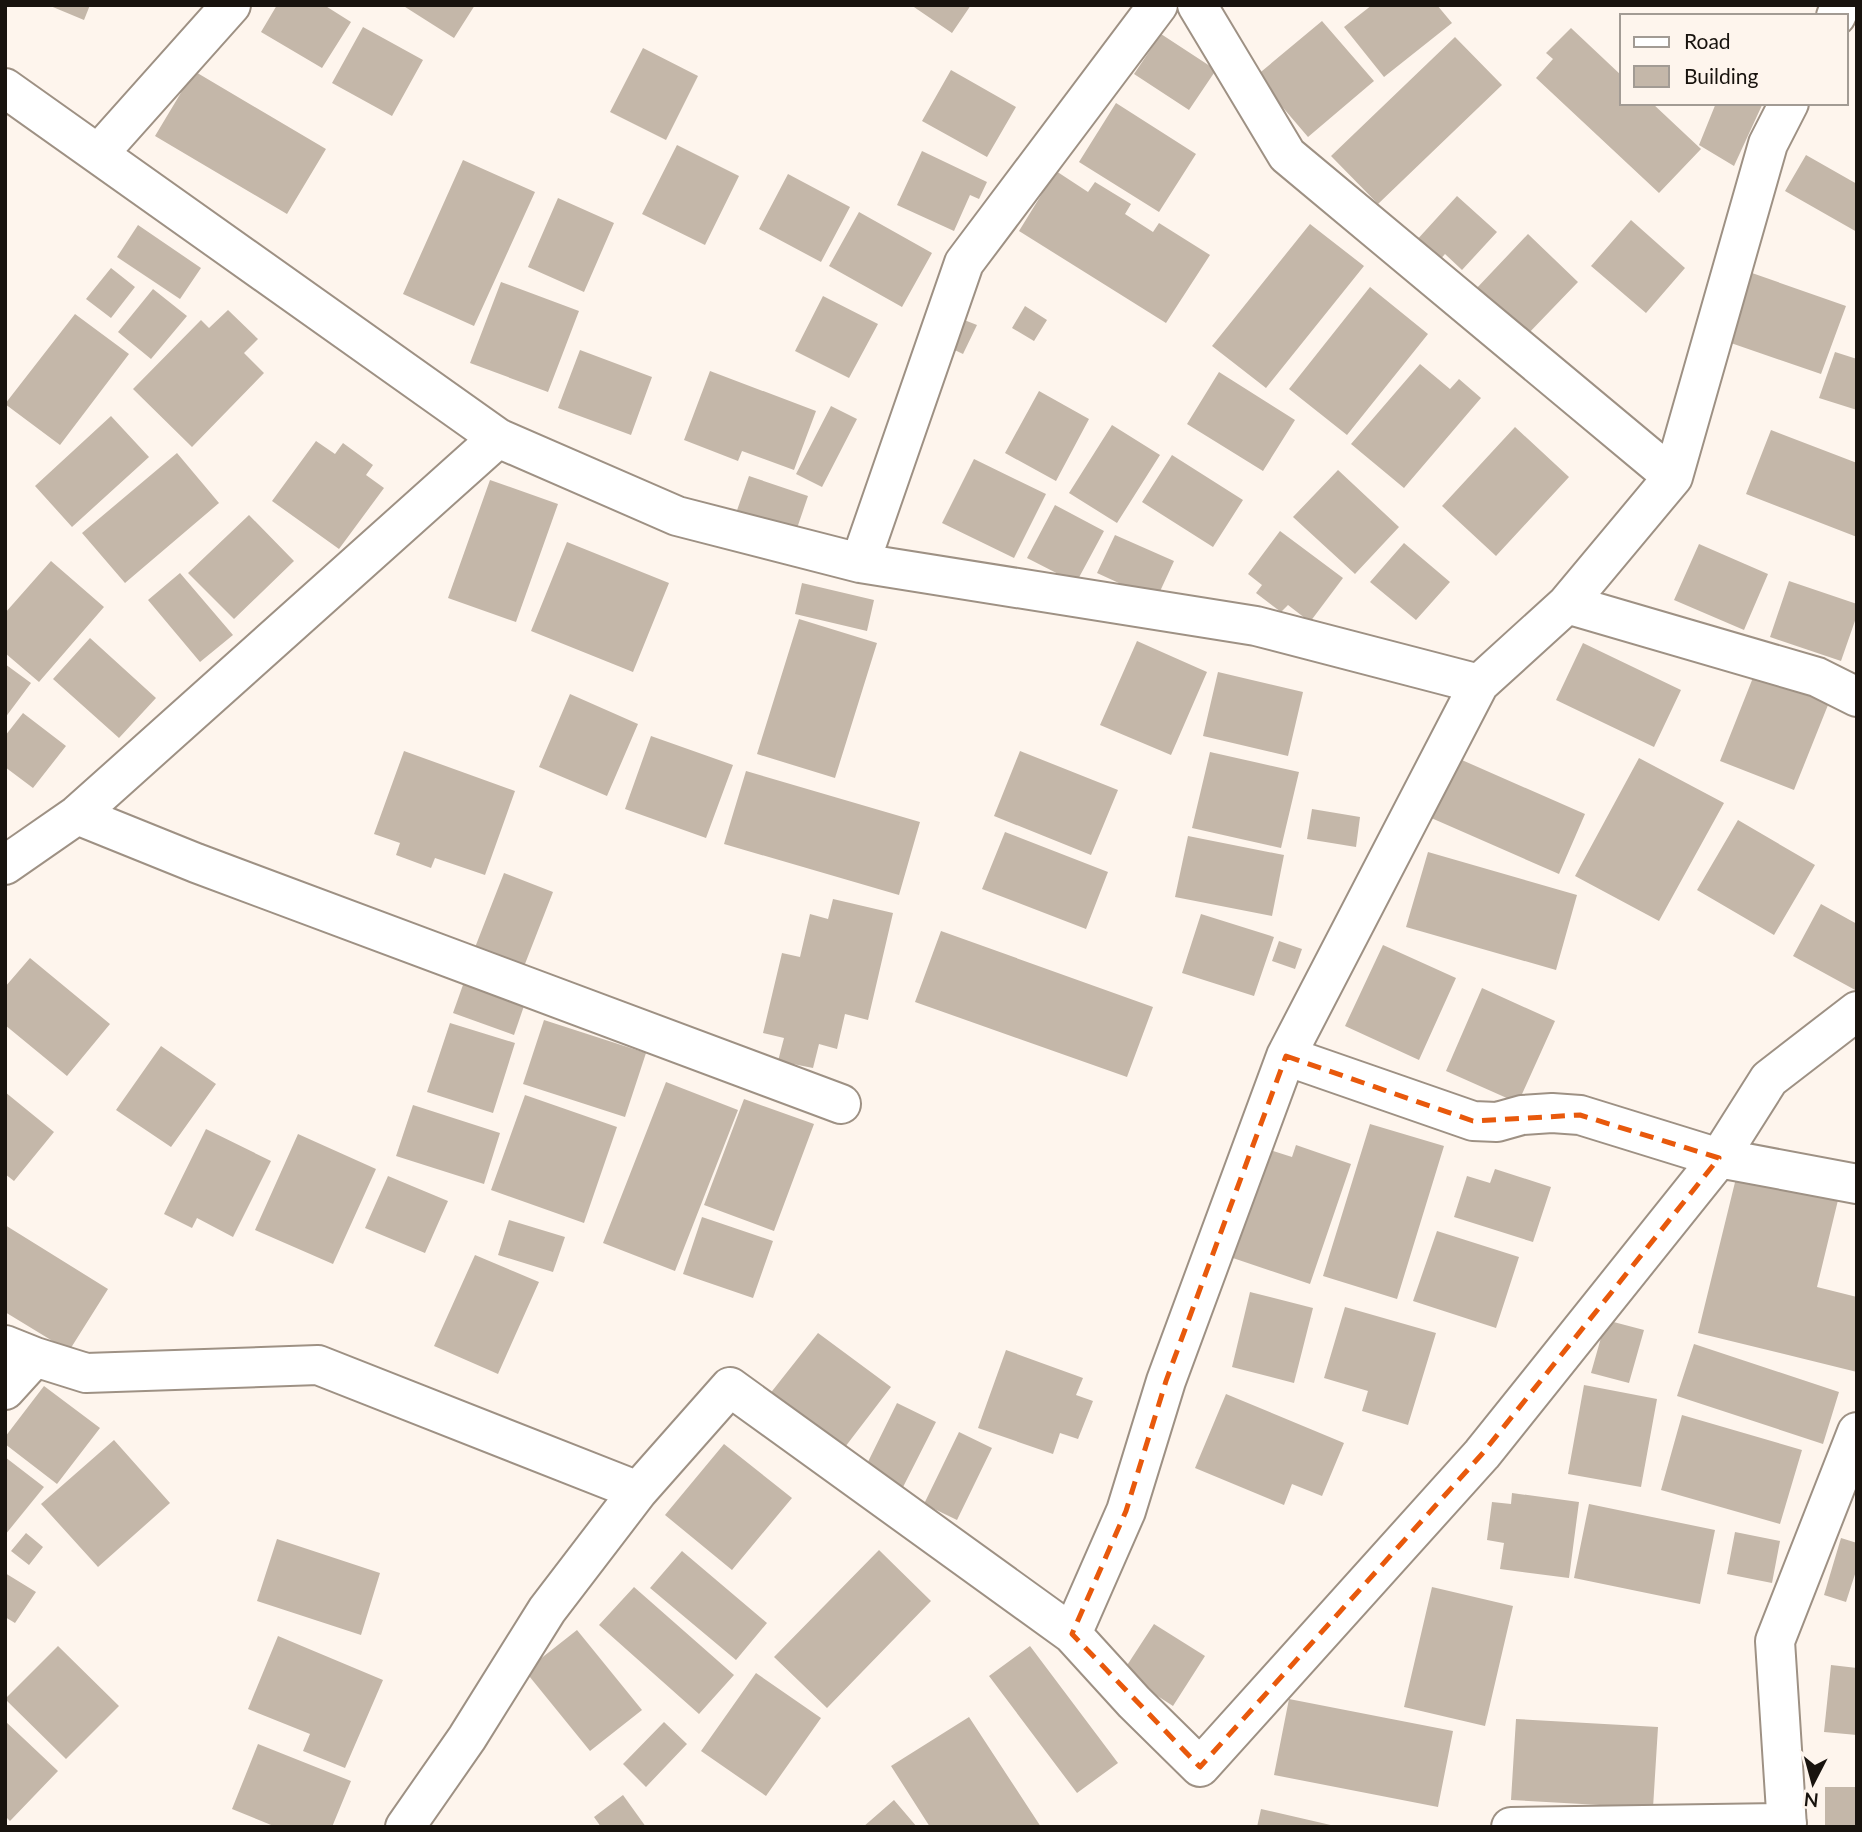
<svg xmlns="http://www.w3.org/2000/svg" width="1862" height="1832" font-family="Lato,sans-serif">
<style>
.building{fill:#c4b7a9}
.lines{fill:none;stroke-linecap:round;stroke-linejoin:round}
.minor-casing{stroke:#9e9184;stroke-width:42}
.minor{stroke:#fff;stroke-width:38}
.marked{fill:none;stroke:#e8590c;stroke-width:5;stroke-dasharray:14 9;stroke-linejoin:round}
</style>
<rect width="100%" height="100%" fill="#fef5ed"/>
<path class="building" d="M48,5H90L84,20Z
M277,5H324L351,22L322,68L261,32Z
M402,5H475L454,38Z
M911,5H971L952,33Z
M1372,5H1437L1452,23L1384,77L1344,27Z
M1322,21L1374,81L1308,137L1256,76Z
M363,27L423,60L392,116L332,83Z
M1571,28L1622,76V103H1652L1701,149L1659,193L1536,78L1553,59L1546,53Z
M1161,34L1216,70L1189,110L1134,74Z
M1455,37L1502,85L1378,204L1331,156Z
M643,48L698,76L666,140L610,112Z
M951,70L1016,107L987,157L922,121Z
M194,71L326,149L287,214L155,136Z
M1116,103L1196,154L1159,212L1079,162Z
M1716,103H1763L1734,166L1699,145Z
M677,145L739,176L705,245L642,214Z
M922,151L987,182L979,199L970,195L954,231L897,205Z
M1806,155L1857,184V232L1785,191Z
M463,160L535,192L474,326L403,294Z
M1056,171L1088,192L1095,182L1131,204L1125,214L1153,232L1159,223L1210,255L1166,323L1019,231Z
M788,174L850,207L821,262L759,229Z
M1457,196L1497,232L1462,270L1445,254L1438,262L1415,242Z
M558,198L614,223L584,292L528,267Z
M859,212L932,253L902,307L829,266Z
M1631,220L1685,268L1646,313L1591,266Z
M1310,224L1364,266L1266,388L1212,346Z
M138,225L201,268L180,299L117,257Z
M1528,234L1578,282L1525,337L1475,290Z
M111,268L135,287L111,318L86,299Z
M1752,273L1846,306L1821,374L1728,342Z
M501,282L579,311L548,392L470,363Z
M1370,287L1428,334L1347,435L1289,389Z
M153,289L187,316L151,359L118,332Z
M823,296L878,324L849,378L795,351Z
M1025,306L1047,320L1034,341L1012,328Z
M228,310L258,339L244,353L264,373L192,447L133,389L201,320L209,328Z
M75,314L129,354L60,445L5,404Z
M954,316L977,325L963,354L942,344Z
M580,350L652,377L631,435L558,408Z
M1835,352L1857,359V410L1819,398Z
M1420,364L1450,389L1459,379L1481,398L1404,488L1351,444Z
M710,371L816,411L794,470L742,451L738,461L684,440Z
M1219,372L1295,420L1263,471L1187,424Z
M1039,391L1089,419L1056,481L1005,453Z
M831,406L857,419L822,487L796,474Z
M111,416L149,457L72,527L35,486Z
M1112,425L1160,455L1117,523L1069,493Z
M1515,427L1569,477L1496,556L1442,506Z
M1771,430L1857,463V537L1746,494Z
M316,441L335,454L343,443L373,465L366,475L384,488L339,549L272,501Z
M177,453L219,503L125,583L82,533Z
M1172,455L1243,500L1213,547L1142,502Z
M974,459L1046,494L1014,558L942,523Z
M1338,470L1399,527L1355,574L1293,517Z
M749,476L808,496L793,540L734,519Z
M490,480L558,504L516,622L448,598Z
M1055,505L1104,531L1076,583L1027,558Z
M249,515L294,561L234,619L188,573Z
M1280,531L1343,578L1310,622L1288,605L1281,612L1256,593L1262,585L1248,574Z
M1115,535L1174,561L1156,600L1097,573Z
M567,542L669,583L633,672L531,631Z
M1404,543L1450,582L1416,620L1370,582Z
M1699,544L1768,574L1744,630L1674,600Z
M51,561L104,607L39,682L5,653V613Z
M180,573L233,635L200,662L148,600Z
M1789,581L1857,604V615L1841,661L1770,637Z
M802,583L874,600L867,631L795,614Z
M799,619L877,643L835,778L757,754Z
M90,638L156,698L119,738L53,679Z
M1137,641L1207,672L1171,755L1100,725Z
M1583,643L1681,690L1654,747L1556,700Z
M5,664L31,683L5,718Z
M1756,670L1830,700L1794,790L1720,761Z
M1218,672L1303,692L1288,756L1203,736Z
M570,694L638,724L607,796L539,767Z
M23,713L66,746L33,788L5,767V736Z
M651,736L733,765L706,838L625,809Z
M404,751L515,791L485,875L435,858L431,868L396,855L400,843L374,834Z
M1020,751L1118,790L1091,855L994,816Z
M1210,752L1299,772L1281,848L1192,828Z
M1455,757L1585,814L1559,874L1429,817Z
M1639,758L1724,803L1659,921L1575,876Z
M746,771L920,822L899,895L724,844Z
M1312,809L1360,817L1356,847L1307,839Z
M1738,820L1815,865L1774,935L1697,890Z
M1005,832L1108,872L1086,929L982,889Z
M1188,836L1284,855L1272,916L1175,897Z
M1428,852L1577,895L1556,970L1406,927Z
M504,873L553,892L523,969L474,950Z
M833,899L893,913L868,1020L845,1014L837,1049L819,1044L813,1068L778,1061L784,1038L763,1033L782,953L800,957L810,914L828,919Z
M1821,904L1857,924V991L1793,956Z
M1201,914L1274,937L1254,996L1182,973Z
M941,931L1153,1007L1127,1077L915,1002Z
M1279,941L1302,949L1295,969L1272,961Z
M1383,945L1456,978L1419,1060L1345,1026Z
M30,958L110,1024L67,1076L5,1025V987Z
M464,982L525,1003L514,1035L453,1013Z
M1482,988L1555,1021L1518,1103L1446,1071Z
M544,1020L646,1053L625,1117L523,1084Z
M450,1023L515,1043L493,1113L427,1092Z
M161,1046L216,1084L171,1147L116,1110Z
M666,1082L738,1110L675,1271L603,1243Z
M5,1092L54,1132L14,1181L5,1174Z
M525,1095L617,1127L584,1223L491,1190Z
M744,1099L814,1124L774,1231L704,1205Z
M413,1105L500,1133L484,1184L396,1156Z
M1370,1124L1444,1146L1397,1299L1323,1276Z
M206,1129L271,1161L233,1237L197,1218L192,1228L164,1214Z
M298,1134L376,1169L333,1264L255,1230Z
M1296,1145L1351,1164L1310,1284L1227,1256L1264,1148L1292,1157Z
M1495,1169L1551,1187L1533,1242L1454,1217L1467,1176L1490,1183Z
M1738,1170L1839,1196L1817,1287L1857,1297V1372L1698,1333Z
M388,1176L448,1201L425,1253L365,1228Z
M702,1217L773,1241L753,1298L683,1274Z
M509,1220L565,1237L553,1272L498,1255Z
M5,1225L108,1289L69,1351L5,1312Z
M1437,1231L1519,1257L1496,1328L1413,1301Z
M475,1255L539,1282L498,1374L434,1346Z
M1250,1292L1313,1308L1294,1383L1232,1367Z
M1345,1307L1436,1333L1408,1425L1362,1411L1368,1391L1324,1378Z
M1606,1320L1644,1330L1629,1383L1591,1373Z
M818,1333L891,1387L842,1451L769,1395Z
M1694,1344L1839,1392L1823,1444L1677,1396Z
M1006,1350L1083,1378L1076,1395L1093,1401L1078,1439L1060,1433L1053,1454L978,1428Z
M1584,1385L1657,1399L1641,1487L1568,1474Z
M44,1386L100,1428L57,1484L5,1444V1437Z
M1226,1394L1344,1443L1322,1496L1292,1484L1284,1505L1195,1468Z
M897,1403L936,1422L900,1493L862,1474Z
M1682,1415L1802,1450L1780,1524L1661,1490Z
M959,1432L992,1448L957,1520L924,1504Z
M114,1440L170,1503L98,1567L41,1504Z
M724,1444L792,1498L732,1570L665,1515Z
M5,1457L44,1487L5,1535Z
M1512,1493L1579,1502L1569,1578L1500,1569L1504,1543L1487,1540L1492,1502L1511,1504Z
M1589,1504L1715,1530L1700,1604L1574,1578Z
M1735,1532L1780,1541L1772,1583L1727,1574Z
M26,1533L43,1547L29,1565L11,1551Z
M1841,1538L1857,1543V1568L1846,1602L1824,1595Z
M277,1539L380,1573L361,1635L257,1601Z
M879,1550L931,1601L827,1708L774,1657Z
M682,1551L767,1623L736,1660L650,1588Z
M5,1573L36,1592L15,1623L5,1617Z
M634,1587L734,1675L699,1714L599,1625Z
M1432,1587L1513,1606L1485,1726L1404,1707Z
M1154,1624L1205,1656L1173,1706L1122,1673Z
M577,1630L642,1710L590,1751L525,1671Z
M278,1636L383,1680L345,1768L303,1751L310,1734L248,1709Z
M58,1646L119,1706L66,1759L5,1699Z
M1030,1646L1118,1763L1077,1793L989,1676Z
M1831,1665L1857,1668V1735L1824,1732Z
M756,1673L821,1718L766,1796L701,1751Z
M1289,1699L1453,1731L1438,1807L1274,1775Z
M969,1717L1041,1827H930L891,1766Z
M1516,1719L1658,1727L1653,1808L1511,1800Z
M5,1721L58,1771L10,1821L5,1816Z
M664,1722L687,1744L646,1787L623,1764Z
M258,1744L351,1781L332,1827H276L232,1809Z
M1825,1787H1857V1827H1825Z
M623,1795L646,1827H601L594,1817Z
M894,1800L917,1827H863Z
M1261,1809L1335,1826L1334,1827H1257Z"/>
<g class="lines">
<g class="minor-casing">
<path id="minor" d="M1197,5L1287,155L1673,477
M1836,16L1841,5
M5,88L498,438L677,516L860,563L1256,626L1479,684L1567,604L1673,477L1768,144L1789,103
M99,153L231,5
M860,563L964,263L1158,5
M1567,604L1817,677L1857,697
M77,815L196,863L841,1104
M5,865L77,815L498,438
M1286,1056L1473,1121L1497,1122L1522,1115L1552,1113L1580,1115L1719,1158L1857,1184
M5,1345L35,1357L86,1373L318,1365L638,1491
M5,1390L35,1357
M1072,1634L1126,1511L1166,1381L1286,1056L1479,684
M405,1827L467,1738L547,1610L638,1491L730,1387L1072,1634L1134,1702L1200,1767L1482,1454L1719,1158L1769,1079L1857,1011
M1511,1827L1787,1823
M1787,1827L1775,1641L1857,1432"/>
</g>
<use href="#minor" class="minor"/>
</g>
<path class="marked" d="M1286,1056L1473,1121L1580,1115L1719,1158L1482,1454L1200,1767L1072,1634L1126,1511L1166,1381Z"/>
<rect width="1862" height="1832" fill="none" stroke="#18130e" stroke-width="14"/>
<rect x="1620" y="14" width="228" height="91" fill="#fef5ed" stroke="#a29b94" stroke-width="2"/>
<rect x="1634" y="37" width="35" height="10" fill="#ffffff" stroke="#a29b94" stroke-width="2"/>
<text x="1684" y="49" font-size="21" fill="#18130e">Road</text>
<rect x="1634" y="66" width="35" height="21" fill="#c4b7a9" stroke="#a29b94" stroke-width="2"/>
<text x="1684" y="84" font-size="21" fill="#18130e">Building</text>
<g transform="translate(1813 1783) rotate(186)" stroke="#fef5ed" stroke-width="5" paint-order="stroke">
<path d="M0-5L12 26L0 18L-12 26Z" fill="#18130e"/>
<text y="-10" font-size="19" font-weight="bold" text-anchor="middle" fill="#18130e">N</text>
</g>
</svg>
